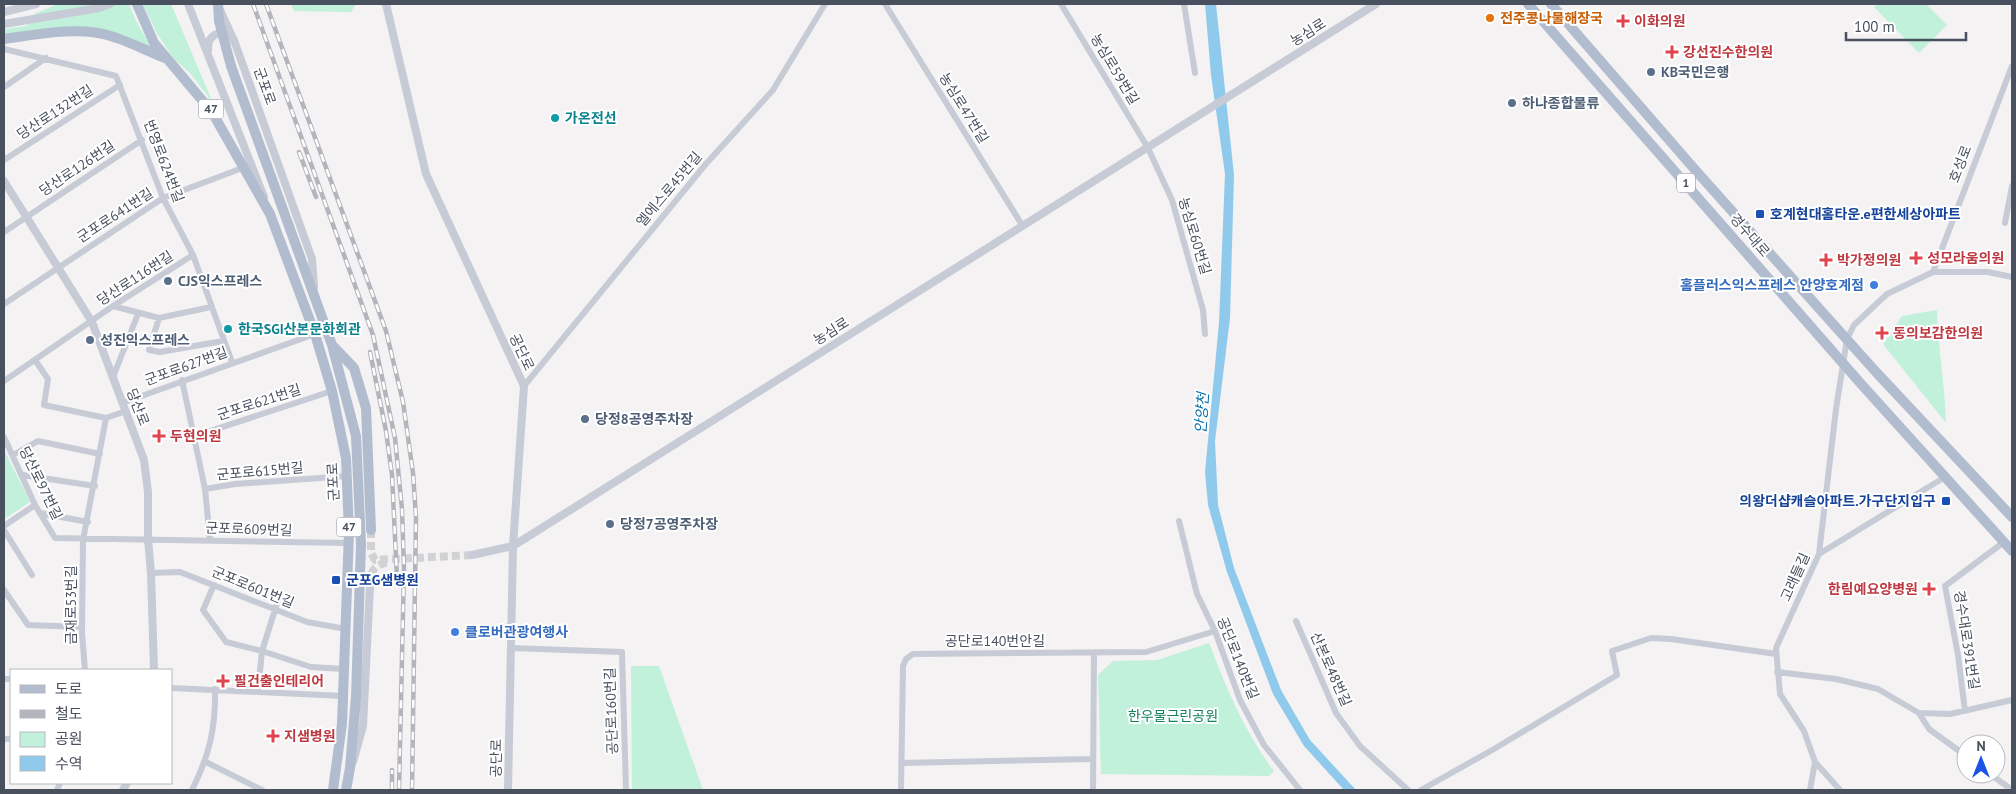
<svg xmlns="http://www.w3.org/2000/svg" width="2016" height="794" font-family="'PT Sans','Noto Sans KR',sans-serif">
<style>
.green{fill:#c1f0db}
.water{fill:#8fcaec}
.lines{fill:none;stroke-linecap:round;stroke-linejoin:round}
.tertiary-tunnel{stroke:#d2d2d5;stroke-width:8;stroke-dasharray:8 4;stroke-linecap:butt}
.minor{stroke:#c6cbd6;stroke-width:6}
.tertiary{stroke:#c6cbd6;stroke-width:8}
.primary{stroke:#b2bccf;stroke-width:10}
.rail-casing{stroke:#b4b5bc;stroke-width:4.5}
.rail{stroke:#fff;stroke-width:2.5;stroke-dasharray:8;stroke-linecap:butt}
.primary-bridge{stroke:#b2bccf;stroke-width:10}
.food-dot{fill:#e8710a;stroke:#fff;stroke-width:2}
.health-dot{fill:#e0444e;stroke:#fff;stroke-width:2}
.service-dot{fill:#5c6f8a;stroke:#fff;stroke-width:2}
.culture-dot{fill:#0f9aa8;stroke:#fff;stroke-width:2}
.transit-dot{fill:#1a4fb4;stroke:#fff;stroke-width:2}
.shop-dot{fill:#3f7fe0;stroke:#fff;stroke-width:2}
.labels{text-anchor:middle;stroke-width:4;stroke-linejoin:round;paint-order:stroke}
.shield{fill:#fff;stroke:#80858f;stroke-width:1}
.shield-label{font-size:12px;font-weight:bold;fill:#49515f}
.food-label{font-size:14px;font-weight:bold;fill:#c56008;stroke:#fff;text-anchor:start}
.health-label{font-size:14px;font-weight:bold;fill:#be3a42;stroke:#fff;text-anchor:start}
.street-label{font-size:14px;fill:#49515f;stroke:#fff}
.service-label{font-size:14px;font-weight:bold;fill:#4e5e75;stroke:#fff;text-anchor:start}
.culture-label{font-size:14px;font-weight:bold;fill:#0d838f;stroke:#fff;text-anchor:start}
.transit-label{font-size:14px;font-weight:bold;fill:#164399;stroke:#fff;text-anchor:start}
.shop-label{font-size:14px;font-weight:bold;fill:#366cbe;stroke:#fff;text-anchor:end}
.park-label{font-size:14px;fill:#18825d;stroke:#fff}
.water-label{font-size:15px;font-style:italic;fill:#0e73ae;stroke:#fff}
</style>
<rect width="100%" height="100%" fill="#f4f2f2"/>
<path class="green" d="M58,4H129L136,21L152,49L100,29L4,36V29L27,26L34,14Z
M143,4H171L213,103L190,73L174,59L156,32Z
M291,4H356L351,12L294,11Z
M1877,4H1926L1947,25L1919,53L1874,7Z
M1937,310C1938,348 1945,385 1946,423L1883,344L1902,316Z
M4,450L30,502L4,519Z
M1209,643C1227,689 1244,732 1274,771L1269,776L1101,774L1098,675L1113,661L1157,660Z
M631,666H659L703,790H632Z"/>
<path class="water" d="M1205,4H1216L1234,175L1230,318L1215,441L1218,505L1234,568L1281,690L1310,740L1356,790H1344L1304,746L1273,694L1227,572L1208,505L1205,472L1219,323L1225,174L1211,75Z"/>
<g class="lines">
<path class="tertiary-tunnel" d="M371,530V553L375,560L472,555
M370,586C370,571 373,566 388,562"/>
<path class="minor" d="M885,4L1022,225
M1061,4L1148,148L1172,200L1203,310L1205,334
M1184,4L1195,73
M4,49L116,76L163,198L193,255L232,362
M4,87L46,58
M4,160L120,85
M2005,223L2012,186
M4,232L142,140
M1933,272L2012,66
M4,304L163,198L245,167
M113,306L159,318L211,307
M159,318L149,350L160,352L223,341
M35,360L48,379L44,405L106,418
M113,377L138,314
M182,380L205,489L210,540
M4,381L113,306L193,255
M524,386L705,165L773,90L825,4
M122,403L315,334
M4,437L35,505L55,538L349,543
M192,437L332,391
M13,455L38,441L100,454
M23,475L95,486
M205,489L235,484L347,476
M40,513L88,522
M1179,521L1197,594L1215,631L1240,700L1264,745L1300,790
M4,526L35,505
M4,530L32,575
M1819,554L1945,477
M151,573L180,572L307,622L346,629
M214,585L203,610L226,642L262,651L311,667L344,669
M4,590L28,625L82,627
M1296,621L1336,713L1360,746L1408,790
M511,648L622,652L626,790
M85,670L82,633L83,540L106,418L126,411
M1777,672L1836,679L1878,689L1919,713L1950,714L2012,700
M4,679H11
M171,688L343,696
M258,691L262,651L280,594
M1965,711L1958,655L1945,586L2004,542
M1919,713L1929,729L1966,756
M4,739H11
M206,762L262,790
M1815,762L1840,790
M901,763L1093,759
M1990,774L2012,790
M57,790L60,783
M192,790C209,756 216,728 215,689
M901,790L903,666L906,659L913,654L1146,652L1215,631
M1093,790L1094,653
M1421,790L1494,749L1617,675L1612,651L1651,638L1671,639L1776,654
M1810,790L1815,762L1804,731L1780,694L1776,648L1819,554L1836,409L1847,339L1854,325L1887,294L1933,272H1988L2012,277"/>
<path class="tertiary" d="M188,4L264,197
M386,4L426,174L524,386L513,546L508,790
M220,10L235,43L312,259L314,287
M4,12L36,4
M4,24L99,8L110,4
M208,51C208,41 209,37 219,33L226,35
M4,181L92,322L144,460L148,492V539L151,573L154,670
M472,555L513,546L1376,4
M353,762L363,726L370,586
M123,790L127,783"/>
<path class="primary" d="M137,4L154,43L212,112L270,214L315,334L332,391L346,458L349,532L342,724L333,790
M1528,4L1862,385L2012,551
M1551,4L1697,172L1876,372L2012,517
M4,39C33,35 63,29 92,32C117,35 142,49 165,58
M231,66L332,345L356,436L361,544L356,697L350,768L346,790
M333,346L354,368L366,408L371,530"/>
<g class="rail-casing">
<path id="rail" d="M253,4L373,335L395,438L402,509L404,569L399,790
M266,4L386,331L403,402L413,473L416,517L412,790
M299,152L316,197
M370,352L386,431L392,475L397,578
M392,790V770"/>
</g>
<use href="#rail" class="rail"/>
<path class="primary-bridge" d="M218,4L219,21L231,66"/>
</g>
<circle class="food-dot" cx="1490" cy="18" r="5"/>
<g class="health-dot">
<path d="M1620.5 13.5h5v5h5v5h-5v5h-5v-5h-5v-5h5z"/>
<path d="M1669.5 44.5h5v5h5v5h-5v5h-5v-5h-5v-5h5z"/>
<path d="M1913.5 250.5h5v5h5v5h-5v5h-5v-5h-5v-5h5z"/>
<path d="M1823.5 252.5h5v5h5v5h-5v5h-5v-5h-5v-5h5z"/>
<path d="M1879.5 325.5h5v5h5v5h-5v5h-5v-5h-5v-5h5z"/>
<path d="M156.5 428.5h5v5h5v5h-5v5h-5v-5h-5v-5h5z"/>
<path d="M1926.5 581.5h5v5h5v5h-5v5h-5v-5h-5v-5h5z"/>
<path d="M220.5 673.5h5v5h5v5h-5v5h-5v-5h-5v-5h5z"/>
<path d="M270.5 728.5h5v5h5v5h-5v5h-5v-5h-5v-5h5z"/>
</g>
<g class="service-dot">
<circle cx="1651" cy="72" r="5"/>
<circle cx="1512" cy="103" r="5"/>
<circle cx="168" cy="281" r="5"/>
<circle cx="90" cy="340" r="5"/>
<circle cx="585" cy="419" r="5"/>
<circle cx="610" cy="524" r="5"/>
</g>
<g class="culture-dot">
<circle cx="555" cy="118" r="5"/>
<circle cx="228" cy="329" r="5"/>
</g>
<g class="transit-dot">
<rect x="1755" y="209" width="10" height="10" rx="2.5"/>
<rect x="1941" y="496" width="10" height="10" rx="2.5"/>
<rect x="331" y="575" width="10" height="10" rx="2.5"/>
</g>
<g class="shop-dot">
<circle cx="1874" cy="285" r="5"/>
<circle cx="455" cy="632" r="5"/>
</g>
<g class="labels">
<g class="shield">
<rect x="198.5" y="99.5" width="25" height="19" rx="4"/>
<rect x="1677" y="173.5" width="18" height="19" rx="4"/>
<rect x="336.5" y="517.5" width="25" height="19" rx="4"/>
</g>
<g class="shield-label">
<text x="211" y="113">47</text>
<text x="1686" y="187">1</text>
<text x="349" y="531">47</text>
</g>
<g class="food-label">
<text x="1500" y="23">전주콩나물해장국</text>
</g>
<g class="health-label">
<text x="1634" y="26">이화의원</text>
<text x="1683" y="57">강선진수한의원</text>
<text x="1927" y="263">성모라움의원</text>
<text x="1837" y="265">박가정의원</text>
<text x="1893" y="338">동의보감한의원</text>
<text x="170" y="441">두현의원</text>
<text x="1918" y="594" text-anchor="end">한림예요양병원</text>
<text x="234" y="686">필건출인테리어</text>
<text x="284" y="741">지샘병원</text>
</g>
<g class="street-label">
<text transform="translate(1308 32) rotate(-32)" y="5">농심로</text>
<text transform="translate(1115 69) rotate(59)" y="5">농심로59번길</text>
<text transform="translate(265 86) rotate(70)" y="5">군포로</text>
<text transform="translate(964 108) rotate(58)" y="5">농심로47번길</text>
<text transform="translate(55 112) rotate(-33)" y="5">당산로132번길</text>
<text transform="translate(164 161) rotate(69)" y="5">번영로624번길</text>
<text transform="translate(1960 164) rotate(-69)" y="5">호성로</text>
<text transform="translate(77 168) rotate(-34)" y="5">당산로126번길</text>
<text transform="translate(669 189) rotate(-50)" y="5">엘에스로45번길</text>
<text transform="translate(115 215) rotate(-33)" y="5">군포로641번길</text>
<text transform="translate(1750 235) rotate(49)" y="5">경수대로</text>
<text transform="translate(1195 236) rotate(73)" y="5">농심로60번길</text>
<text transform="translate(135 278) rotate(-33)" y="5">당산로116번길</text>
<text transform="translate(831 331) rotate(-32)" y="5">농심로</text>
<text transform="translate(522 352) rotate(65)" y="5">공단로</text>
<text transform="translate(186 366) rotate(-20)" y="5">군포로627번길</text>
<text transform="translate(259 402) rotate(-18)" y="5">군포로621번길</text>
<text transform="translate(138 407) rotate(69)" y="5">당산로</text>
<text transform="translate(260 471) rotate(-5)" y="5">군포로615번길</text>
<text transform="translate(333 482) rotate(-93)" y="5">군포로</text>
<text transform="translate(41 483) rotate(64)" y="5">당산로97번길</text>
<text transform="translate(249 529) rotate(2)" y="5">군포로609번길</text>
<text transform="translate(1795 577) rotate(-66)" y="5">고래들길</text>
<text transform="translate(253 587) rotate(22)" y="5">군포로601번길</text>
<text transform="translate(71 605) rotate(-90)" y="5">금재로53번길</text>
<text transform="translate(1967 640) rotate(81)" y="5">경수대로391번길</text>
<text x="995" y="646">공단로140번안길</text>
<text transform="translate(1238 658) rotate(68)" y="5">공단로140번길</text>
<text transform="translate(1331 669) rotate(66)" y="5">산본로48번길</text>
<text transform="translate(611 711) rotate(-92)" y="5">공단로160번길</text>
<text transform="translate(496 758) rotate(-89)" y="5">공단로</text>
</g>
<g class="service-label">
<text x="1661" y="77">KB국민은행</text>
<text x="1522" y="108">하나종합물류</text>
<text x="178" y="286">CJS익스프레스</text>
<text x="100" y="345">성진익스프레스</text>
<text x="595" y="424">당정8공영주차장</text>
<text x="620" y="529">당정7공영주차장</text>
</g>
<g class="culture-label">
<text x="565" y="123">가온전선</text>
<text x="238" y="334">한국SGI산본문화회관</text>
</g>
<g class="transit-label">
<text x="1770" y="219">호계현대홈타운.e편한세상아파트</text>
<text x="1936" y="506" text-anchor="end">의왕더샵캐슬아파트.가구단지입구</text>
<text x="346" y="585">군포G샘병원</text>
</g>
<g class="shop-label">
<text x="1864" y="290">홈플러스익스프레스 안양호계점</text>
<text x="465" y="637" text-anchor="start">클로버관광여행사</text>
</g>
<g class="park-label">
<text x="1173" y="721">한우물근린공원</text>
</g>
<g class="water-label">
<text transform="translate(1202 413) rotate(-86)" y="5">안양천</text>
</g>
</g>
<rect width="2016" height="794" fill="none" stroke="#49515f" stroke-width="10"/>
<rect x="10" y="669" width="162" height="115" fill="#ffffff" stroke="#b6b9bf"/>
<rect x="20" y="685" width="25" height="8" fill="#b2bccf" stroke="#b6b9bf"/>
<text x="55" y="694" font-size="15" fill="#49515f">도로</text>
<rect x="20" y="710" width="25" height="8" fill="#b4b5bc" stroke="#b6b9bf"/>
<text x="55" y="719" font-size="15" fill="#49515f">철도</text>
<rect x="20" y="732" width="25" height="15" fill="#c1f0db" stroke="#b6b9bf"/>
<text x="55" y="744" font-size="15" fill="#49515f">공원</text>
<rect x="20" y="756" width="25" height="15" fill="#8fcaec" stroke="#b6b9bf"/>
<text x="55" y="769" font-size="15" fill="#49515f">수역</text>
<g transform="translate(1981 759)"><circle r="24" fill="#ffffff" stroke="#b6b9bf"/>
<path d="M0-4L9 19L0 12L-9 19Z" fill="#1b53e4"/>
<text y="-8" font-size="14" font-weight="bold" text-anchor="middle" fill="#49515f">N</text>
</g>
<path d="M1846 32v8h120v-8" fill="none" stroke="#49515f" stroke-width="2.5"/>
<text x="1854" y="32" font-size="15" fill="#49515f" stroke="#ffffff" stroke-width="4" paint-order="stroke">100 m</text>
</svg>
